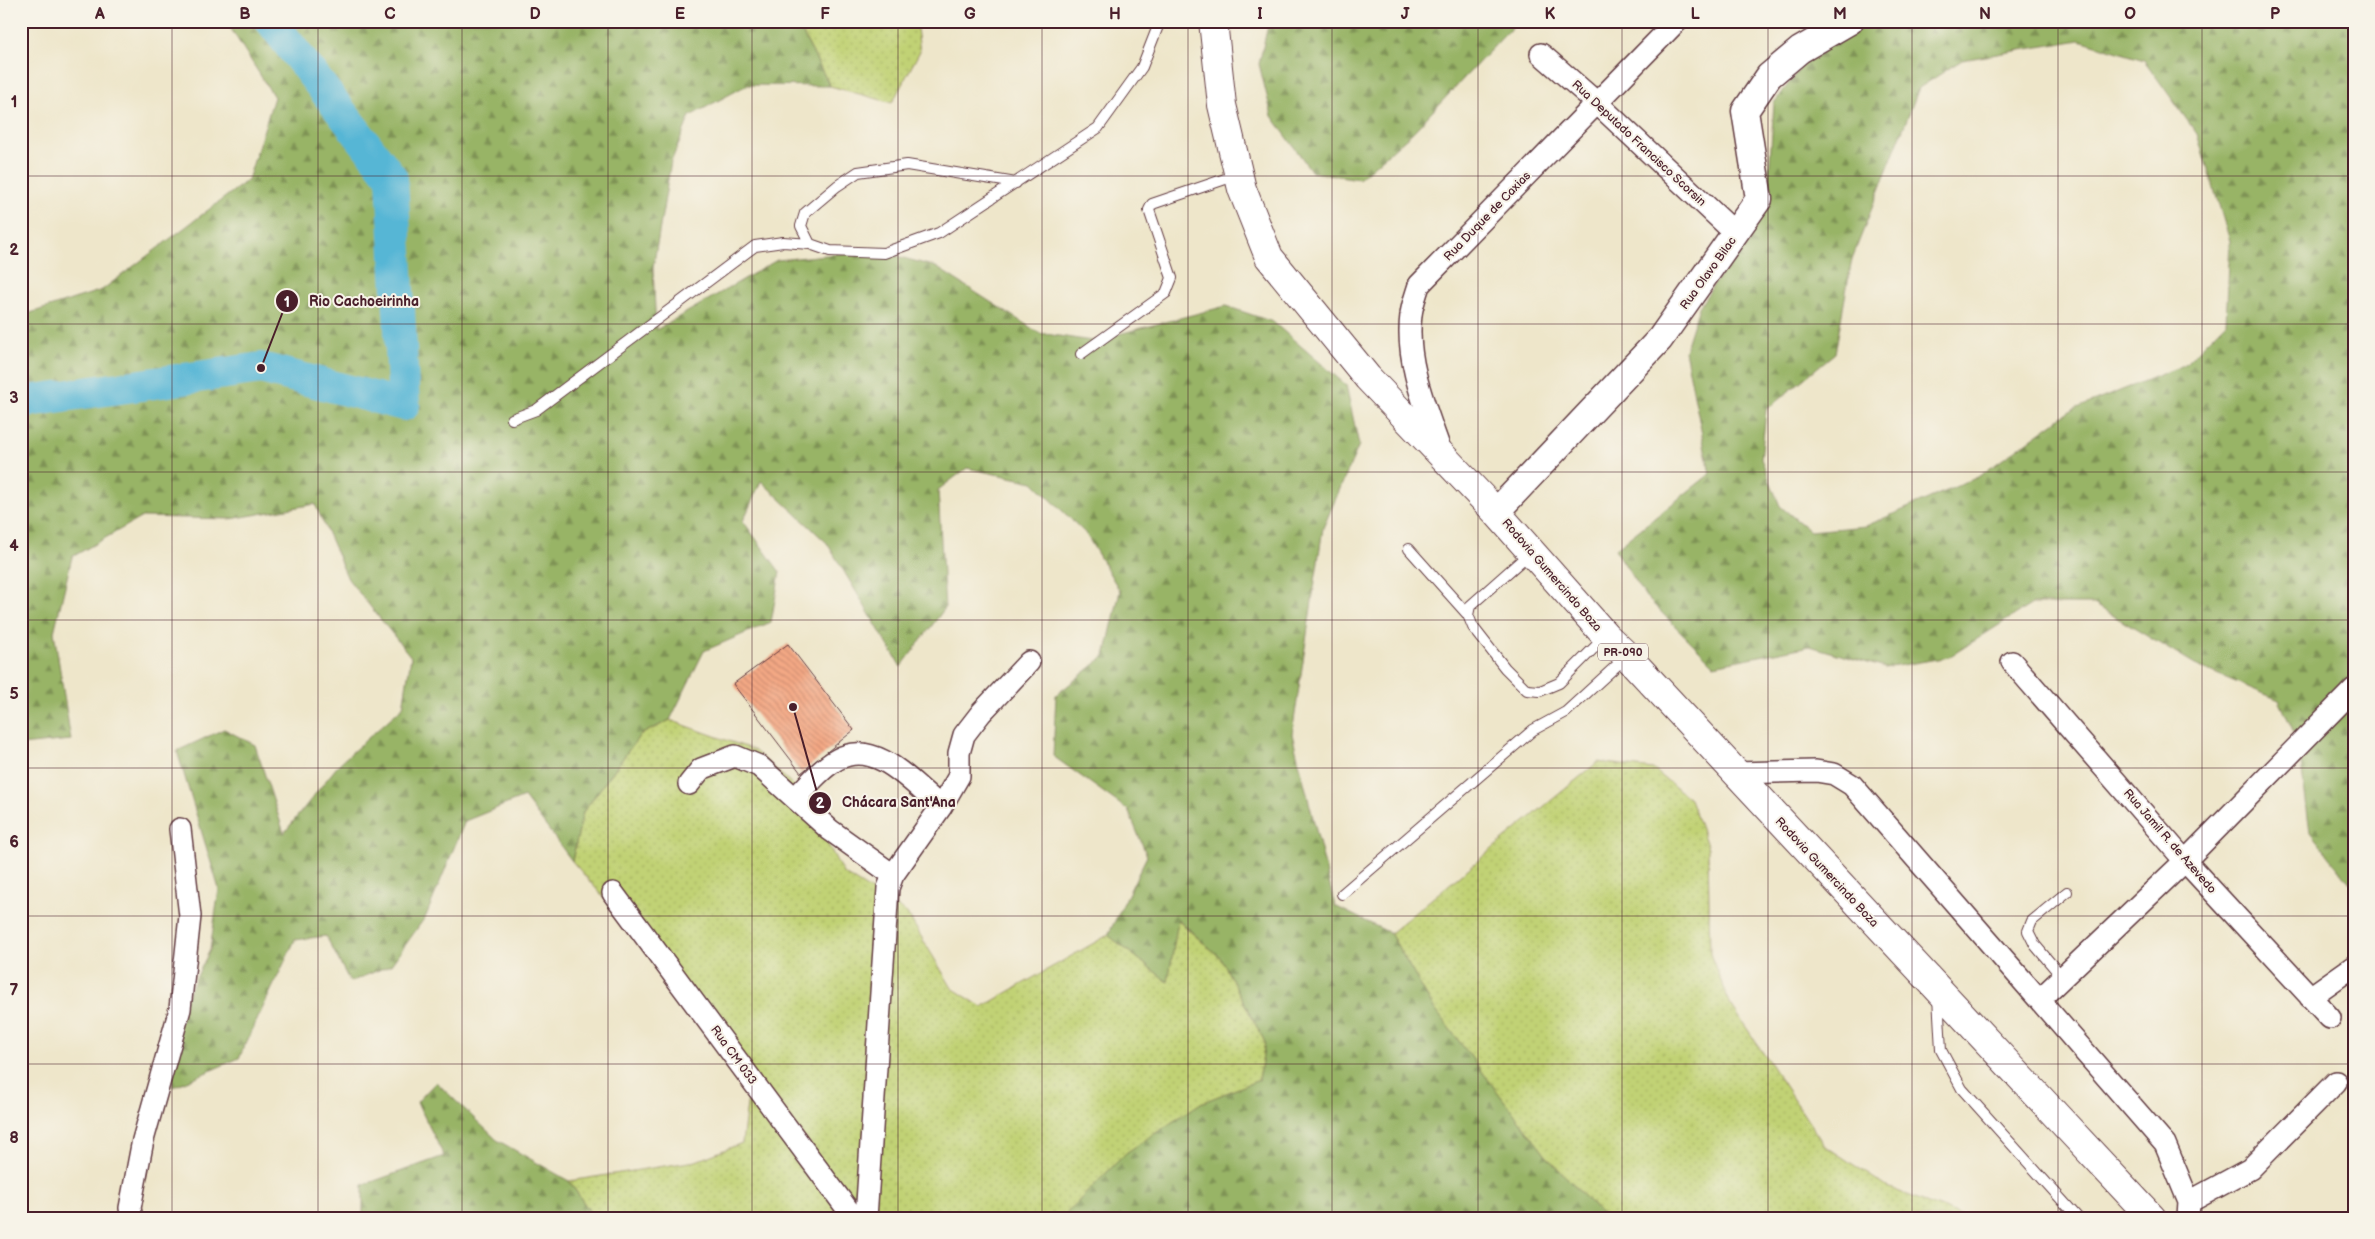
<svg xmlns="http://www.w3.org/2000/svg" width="2375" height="1239" font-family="'Balsamiq Sans',sans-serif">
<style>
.grass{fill:url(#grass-dots);stroke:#867850}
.forest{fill:url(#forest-firs);stroke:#716a48;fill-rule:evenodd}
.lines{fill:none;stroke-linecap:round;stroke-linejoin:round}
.river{stroke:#57b6d5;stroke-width:32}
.building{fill:url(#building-back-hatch)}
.service-casing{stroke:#633d43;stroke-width:12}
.minor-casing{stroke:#633d43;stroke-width:24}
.tertiary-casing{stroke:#633d43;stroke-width:29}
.primary-casing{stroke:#633d43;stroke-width:30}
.service{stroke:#fff;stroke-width:10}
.minor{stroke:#fff;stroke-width:21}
.tertiary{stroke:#fff;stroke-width:26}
.primary{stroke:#fff;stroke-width:28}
.grid{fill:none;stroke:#4a1f2b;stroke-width:1;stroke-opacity:0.55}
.labels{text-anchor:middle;stroke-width:4;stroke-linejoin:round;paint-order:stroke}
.shield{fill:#f7f3e8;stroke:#7e5f64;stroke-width:1}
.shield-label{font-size:11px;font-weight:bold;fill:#4a1f2b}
.street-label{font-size:12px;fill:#4a1f2b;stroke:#f7f3e8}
.leader{fill:none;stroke:#4a1f2b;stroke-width:2}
.callout-dot{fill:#4a1f2b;stroke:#f7f3e8;stroke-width:2}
.mark-label{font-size:15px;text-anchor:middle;font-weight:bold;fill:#fff}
.callout-label{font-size:14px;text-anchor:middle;font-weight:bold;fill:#4a1f2b;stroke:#f7f3e8;stroke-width:4;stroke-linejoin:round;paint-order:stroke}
.neatline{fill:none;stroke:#4a1f2b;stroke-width:2}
.grid-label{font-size:16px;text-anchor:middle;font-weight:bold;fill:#4a1f2b}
</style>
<defs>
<pattern id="grass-dots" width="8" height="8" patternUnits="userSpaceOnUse" patternTransform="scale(1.25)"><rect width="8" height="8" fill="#c1d274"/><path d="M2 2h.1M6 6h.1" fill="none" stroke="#a7b465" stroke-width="1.8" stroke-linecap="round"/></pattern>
<pattern id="forest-firs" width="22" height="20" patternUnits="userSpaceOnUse" patternTransform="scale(1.25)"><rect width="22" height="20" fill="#98b466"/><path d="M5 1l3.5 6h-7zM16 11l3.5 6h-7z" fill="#7e9254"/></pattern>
<pattern id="building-back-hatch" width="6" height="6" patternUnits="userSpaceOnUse" patternTransform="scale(1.25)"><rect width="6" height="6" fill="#f4a985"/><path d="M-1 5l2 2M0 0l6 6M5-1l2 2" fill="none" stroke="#c8896d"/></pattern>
</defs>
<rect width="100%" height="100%" fill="#f7f3e8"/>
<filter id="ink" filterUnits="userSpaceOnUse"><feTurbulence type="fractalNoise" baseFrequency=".02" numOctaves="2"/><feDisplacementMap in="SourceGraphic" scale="10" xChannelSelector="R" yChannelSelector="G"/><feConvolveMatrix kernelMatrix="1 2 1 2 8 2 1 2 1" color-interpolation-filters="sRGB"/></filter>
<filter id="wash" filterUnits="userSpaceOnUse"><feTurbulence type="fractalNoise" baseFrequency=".0096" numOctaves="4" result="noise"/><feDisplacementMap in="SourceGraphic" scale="20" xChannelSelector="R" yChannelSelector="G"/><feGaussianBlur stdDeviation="1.12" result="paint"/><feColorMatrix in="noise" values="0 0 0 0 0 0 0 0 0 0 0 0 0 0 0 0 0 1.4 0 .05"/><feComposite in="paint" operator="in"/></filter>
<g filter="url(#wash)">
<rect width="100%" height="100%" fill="#eee6ca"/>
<path class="grass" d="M796,21H916L920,51L892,103L830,86Z
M670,720L754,750L801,792L843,873L907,913L952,988L982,1007L1108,935L1168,982L1177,920L1220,957L1265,1042L1259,1080L1201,1103L1126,1153L1062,1218H594L569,1181L696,1161L742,1143L749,1089L641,940L572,861L583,812L640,735Z
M1598,762L1653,769L1690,799L1708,848L1710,954L1730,1003L1824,1145L1887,1187L1967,1218H1605L1547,1157L1433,1007L1390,933Z"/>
<path class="forest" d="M226,21H796L830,86L747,85L690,116L671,162L653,268L656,330L777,260L875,250L936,267L1039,333L1092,341L1226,306L1273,322L1346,385L1359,445L1323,528L1292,734L1335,906L1390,933L1433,1007L1547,1157L1605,1218H1062L1126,1153L1201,1103L1259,1080L1265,1042L1220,957L1178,920L1168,982L1108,935L1147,856L1128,810L1053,756L1056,695L1105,656L1120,591L1086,534L1033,482L967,468L938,490L945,608L901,667L827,543L761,481L743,521L780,572L771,622L704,651L670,720L640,735L583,812L572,861L524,797L465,821L426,916L391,965L350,982L326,936L295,940L239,1058L173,1087L170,1030L210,950L219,889L177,751L224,729L255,745L284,833L340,763L403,707L411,657L348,579L315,504L231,519L142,517L72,557L54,632L71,740L21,745V316L102,290L248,180L274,97Z
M1269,21H1518L1413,132L1359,179L1312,172L1272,116L1259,64Z
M1862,21H2354V888L2310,832L2298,741L2279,700L2195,665L2094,604H2032L1949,657L1885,668L1810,646L1714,665L1646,597L1615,549L1710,474L1685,351L1699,307L1767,204L1774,103L1818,45ZM2080,40L2144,60L2197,134L2230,241L2226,323L2184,365L2070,411L1978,477L1866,526L1810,531L1780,506L1761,459L1766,410L1835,353L1852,259L1919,88L1962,60Z
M436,1082L497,1140L569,1181L594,1218H363V1185L444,1156L417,1102Z"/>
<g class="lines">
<path class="river" d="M21,402L261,368L404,405L392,178L271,21"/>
</g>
<g id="blocks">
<path class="building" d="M788,644L854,730L801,773L733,684Z"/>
</g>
</g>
<g filter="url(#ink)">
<use href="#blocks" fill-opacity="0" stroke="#633d43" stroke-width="1"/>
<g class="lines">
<g class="service-casing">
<path id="service" d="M810,244L801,226L805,213L837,186L858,172L907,165L1016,183
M1081,354L1166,293L1172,278L1149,210L1152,204L1237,175
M512,419L536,410L755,246L783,242L810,244L830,251L884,253L939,233L1098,128L1142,67L1160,21
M1409,549L1468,615
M1531,552L1470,606L1468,615L1473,627L1505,668L1527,690L1540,691L1559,683L1605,637
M1342,894L1533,730L1566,712L1626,657
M2063,978L2035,945L2028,931L2032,921L2067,892
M1938,997L1941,1050L1962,1089L2078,1218"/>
</g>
<g class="minor-casing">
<path id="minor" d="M1541,54L1597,103L1736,234
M1441,452C1426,409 1405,361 1411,315C1412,305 1416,295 1419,285L1677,21
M2012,662L2185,861L2330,1018
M1735,773L1816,771L1834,774L1852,785L2165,1144L2189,1202L2188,1218
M689,784L701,769L735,756L759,766L830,830L893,875L888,888L866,1218
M795,798C808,785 821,768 838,759C876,738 914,785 941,807
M893,875L941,807L959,776V753L964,735L981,713L1029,662
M613,893L854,1218
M2310,997L2354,966
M2040,999L2185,861L2354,689
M2189,1202L2250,1169L2336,1082
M132,1218L130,1208L143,1140L180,1009L190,916L180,829"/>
</g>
<g class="tertiary-casing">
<path id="tertiary" d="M1496,512L1660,339L1759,199L1745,111L1769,76L1800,50L1850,21"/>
</g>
<g class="primary-casing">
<path id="primary" d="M1213,21L1222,105L1242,189L1269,257L1368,378L1496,512L1606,636L1627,656L2152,1218"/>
</g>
<use href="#service" class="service"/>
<use href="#minor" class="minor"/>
<use href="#tertiary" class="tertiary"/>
<use href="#primary" class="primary"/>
</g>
</g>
<path class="grid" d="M172,21V1218M318,21V1218M462,21V1218M608,21V1218M752,21V1218M898,21V1218M1042,21V1218M1188,21V1218M1332,21V1218M1478,21V1218M1622,21V1218M1768,21V1218M1912,21V1218M2058,21V1218M2202,21V1218M21,176H2354M21,324H2354M21,472H2354M21,620H2354M21,768H2354M21,916H2354M21,1064H2354"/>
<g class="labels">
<rect class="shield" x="1598" y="643.5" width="50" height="17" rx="4"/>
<g class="shield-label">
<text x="1623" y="656">PR-090</text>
</g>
<g class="street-label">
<text transform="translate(1639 143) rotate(43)" y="4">Rua Deputado Francisco Scorsin</text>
<text transform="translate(1487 216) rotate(-46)" y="4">Rua Duque de Caxias</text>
<text transform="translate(1708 273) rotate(-54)" y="4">Rua Olavo Bilac</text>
<text transform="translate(1552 575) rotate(49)" y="4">Rodovia Gumercindo Boza</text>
<text transform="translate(2170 841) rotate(49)" y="4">Rua Jamil R. de Azevedo</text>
<text transform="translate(1827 872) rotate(47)" y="4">Rodovia Gumercindo Boza</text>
<text transform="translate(734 1055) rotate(54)" y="4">Rua CM 033</text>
</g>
</g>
<path class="leader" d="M261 368L287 301M793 707L820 803"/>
<g class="callout-dot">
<circle cx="261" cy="368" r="5"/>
<circle cx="793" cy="707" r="5"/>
<circle cx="287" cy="301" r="12"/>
<circle cx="820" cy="803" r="12"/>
</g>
<g class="mark-label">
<text x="287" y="307">1</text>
<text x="820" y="808">2</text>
</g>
<g class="callout-label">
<text x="364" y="306">Rio Cachoeirinha</text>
<text x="899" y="807">Chácara Sant'Ana</text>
</g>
<rect width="2375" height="1239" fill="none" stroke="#f7f3e8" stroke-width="55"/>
<rect x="28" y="28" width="2320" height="1184" class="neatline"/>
<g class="grid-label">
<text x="100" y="19">A</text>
<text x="245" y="19">B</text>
<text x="390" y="19">C</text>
<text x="535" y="19">D</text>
<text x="680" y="19">E</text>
<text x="825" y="19">F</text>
<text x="970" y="19">G</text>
<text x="1115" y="19">H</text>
<text x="1260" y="19">I</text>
<text x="1405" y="19">J</text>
<text x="1550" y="19">K</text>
<text x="1695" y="19">L</text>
<text x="1840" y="19">M</text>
<text x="1985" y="19">N</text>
<text x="2130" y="19">O</text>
<text x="2275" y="19">P</text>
<text x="14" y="107">1</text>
<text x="14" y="255">2</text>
<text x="14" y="403">3</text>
<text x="14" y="551">4</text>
<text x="14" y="699">5</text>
<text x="14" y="847">6</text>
<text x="14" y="995">7</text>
<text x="14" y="1143">8</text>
</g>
</svg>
